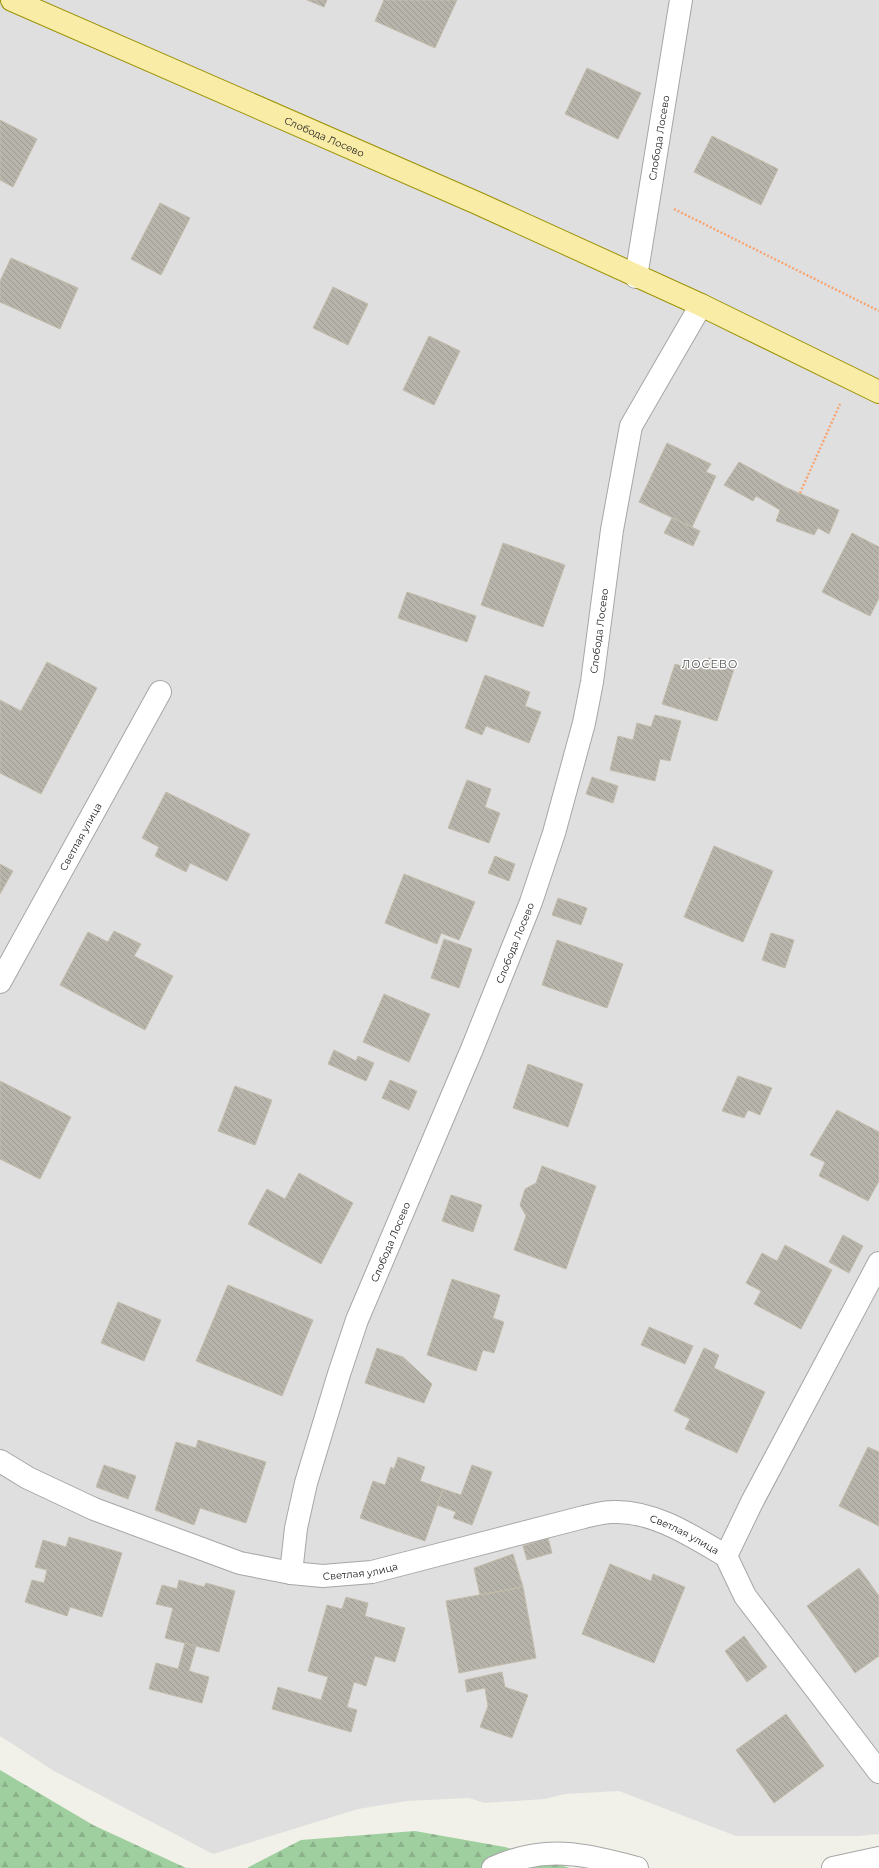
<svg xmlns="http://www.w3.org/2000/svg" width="879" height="1868" font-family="Montserrat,sans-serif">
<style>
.residential{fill:#e0dfdf}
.forest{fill:url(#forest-firs)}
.building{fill:url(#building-back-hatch);stroke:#c3bcab}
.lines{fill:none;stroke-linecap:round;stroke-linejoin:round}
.minor-casing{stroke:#a6a6a6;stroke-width:24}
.major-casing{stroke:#9b9205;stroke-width:24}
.path{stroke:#f6a675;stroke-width:2.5;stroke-dasharray:2 2;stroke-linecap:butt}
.minor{stroke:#fff;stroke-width:22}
.major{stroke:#f9eca6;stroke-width:22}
.labels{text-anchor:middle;stroke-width:3;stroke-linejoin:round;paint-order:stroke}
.street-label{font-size:10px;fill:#222;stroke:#fff}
.neighbourhood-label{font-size:11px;letter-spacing:1px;fill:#555;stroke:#fff}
</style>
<defs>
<pattern id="forest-firs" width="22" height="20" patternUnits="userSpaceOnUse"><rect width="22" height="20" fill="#a0cf9f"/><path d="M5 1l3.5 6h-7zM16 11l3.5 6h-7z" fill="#8ab189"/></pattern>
<pattern id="building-back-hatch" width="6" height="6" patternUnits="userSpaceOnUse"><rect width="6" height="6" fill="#b7b4ab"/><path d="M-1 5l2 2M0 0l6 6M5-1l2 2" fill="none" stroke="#9d9a93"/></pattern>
</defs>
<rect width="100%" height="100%" fill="#f1f1e9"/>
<path class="residential" d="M0,0H879V1834L858,1836H736L619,1791L565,1794L545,1799L485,1803L469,1798L407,1801L358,1809L213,1854L54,1771L0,1736Z"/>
<path class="forest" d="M0,1770L93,1825L186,1868H0Z
M415,1831L505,1847L570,1868H247L301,1840Z"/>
<path class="building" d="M307,0H327L324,7Z
M384,0H457L435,48L375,21Z
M587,68L641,93L618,139L565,114Z
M0,120L37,139L13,187L0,180Z
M712,136L778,169L761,205L694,172Z
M160,203L190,218L161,275L131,259Z
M11,258L78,288L60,329L0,302V281Z
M333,287L368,304L348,345L313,328Z
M429,336L460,351L434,405L403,390Z
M667,443L711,464L706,472L716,476L692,527L639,502Z
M739,462L787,488L839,510L829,534L818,528L814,535L776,521L780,510L756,496L753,501L724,485Z
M672,518L700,531L693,546L664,533Z
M852,533L879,547V598L870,616L822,592Z
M503,543L565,565L543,627L481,605Z
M407,592L476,616L467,642L398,618Z
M709,658L735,666L717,721L662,704L675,664L684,667L687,659L706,665Z
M47,662L97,688L41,794L0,773V700L21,711Z
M485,675L530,692L525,706L541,712L529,743L486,726L482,735L465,728Z
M655,715L681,721L670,761L660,759L655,781L610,770L618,736L633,740L637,723L651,727Z
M592,777L618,786L613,803L586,794Z
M467,780L491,789L485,807L500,813L489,843L448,828Z
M166,792L250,834L227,881L190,863L186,872L155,856L159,847L142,838Z
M714,846L773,871L743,942L684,917Z
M495,856L515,864L509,881L488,873Z
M0,864L13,871L0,894Z
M404,874L475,902L459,940L441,933L437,944L385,923Z
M558,898L587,908L581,925L552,915Z
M114,931L141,944L134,956L173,976L145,1030L60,985L88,932L108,942Z
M771,933L794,940L785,968L762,960Z
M444,939L472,949L459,988L431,978Z
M557,940L623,964L607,1008L542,985Z
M384,994L430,1014L409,1062L363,1042Z
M334,1050L356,1061L358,1056L374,1063L366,1081L328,1064Z
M528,1064L583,1084L568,1127L513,1108Z
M738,1076L772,1088L760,1115L748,1110L744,1118L722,1111Z
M390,1080L417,1091L409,1110L382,1098Z
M0,1081L71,1117L40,1179L0,1159Z
M235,1086L272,1100L255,1145L218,1131Z
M837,1110L879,1132V1181L868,1201L819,1176L825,1162L810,1155Z
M542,1166L596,1186L566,1269L514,1250L526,1216L520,1205L525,1189L536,1183Z
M299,1173L353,1203L321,1264L248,1224L267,1189L285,1199Z
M451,1195L482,1205L473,1232L442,1221Z
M843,1235L863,1246L849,1273L829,1262Z
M785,1245L832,1270L801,1329L754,1304L761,1291L746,1283L762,1253L777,1261Z
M452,1279L500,1295L493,1318L504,1322L494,1353L483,1350L476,1371L427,1355Z
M228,1285L313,1320L282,1396L196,1361Z
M118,1302L161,1320L144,1361L101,1343Z
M649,1327L693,1346L685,1364L641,1345Z
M377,1348L403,1357L432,1384L424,1403L365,1383Z
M704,1348L719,1355L714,1368L765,1392L737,1453L685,1429L690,1419L674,1411Z
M198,1440L266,1462L246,1523L200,1508L194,1525L155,1510L176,1442L196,1448Z
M868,1447L879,1452V1526L839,1506Z
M398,1457L425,1467L420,1481L443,1489L425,1541L360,1518L373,1481L385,1485L391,1467L394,1469Z
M104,1465L136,1476L128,1499L96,1487Z
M472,1465L492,1472L472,1525L453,1518L456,1512L437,1505L443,1489L461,1495Z
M69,1537L122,1553L102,1617L70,1607L67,1616L25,1602L32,1580L44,1583L47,1570L35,1567L43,1540L66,1547Z
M548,1538L552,1553L527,1560L523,1546Z
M513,1554L523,1587L480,1595L474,1568Z
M610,1564L651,1581L653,1574L685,1587L654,1663L582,1634Z
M859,1568L879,1596V1656L855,1673L807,1606Z
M179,1580L204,1587L206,1583L235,1591L219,1652L165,1638L173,1608L156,1604L162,1585L177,1589Z
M523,1587L536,1658L459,1673L446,1601Z
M346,1597L368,1603L365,1616L405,1628L395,1662L375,1656L366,1686L354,1682L347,1707L357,1710L351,1732L272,1709L278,1687L321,1700L328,1677L308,1671L327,1605L342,1609Z
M744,1636L767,1667L747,1682L725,1651Z
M185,1643L196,1646L189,1671L209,1677L202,1703L149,1689L156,1663L178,1669Z
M502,1672L505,1687L528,1695L512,1738L480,1727L488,1706L485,1688L467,1692L465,1680Z
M786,1714L824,1766L774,1803L736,1750Z"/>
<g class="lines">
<g class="minor-casing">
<g id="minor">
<path id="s1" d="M636,277L681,0"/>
<path id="s2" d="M0,982L160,692"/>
<path id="s3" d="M0,1461L28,1478L94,1509L240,1563L291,1573L323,1576L372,1572L584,1517C593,1515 603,1512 612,1512C653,1510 692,1536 726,1556L752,1502L879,1263"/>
<path d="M726,1556L745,1596L879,1772"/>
<path id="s4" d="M291,1573L296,1528L306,1483L339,1374L357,1320L472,1049L531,902L554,833L584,723L592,682L612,530L631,426L701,305"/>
<path d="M493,1868C546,1844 583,1854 637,1868"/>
<path d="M833,1868L879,1858"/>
</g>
</g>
<g class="major-casing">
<g id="major">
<path id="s5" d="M12,0L477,203L701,305L879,392"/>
</g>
</g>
<path class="path" d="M674,209L879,311
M800,493L840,404"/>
<use href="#minor" class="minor"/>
<use href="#major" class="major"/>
</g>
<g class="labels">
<g class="street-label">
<text dy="4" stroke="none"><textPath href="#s5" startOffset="341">Слобода Лосево</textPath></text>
<text dy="4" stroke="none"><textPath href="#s1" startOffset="141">Слобода Лосево</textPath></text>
<text dy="4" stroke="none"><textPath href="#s4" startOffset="995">Слобода Лосево</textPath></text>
<text dy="4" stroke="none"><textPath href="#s2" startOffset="166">Светлая улица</textPath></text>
<text dy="4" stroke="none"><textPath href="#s4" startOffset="671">Слобода Лосево</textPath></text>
<text dy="4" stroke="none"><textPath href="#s4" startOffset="347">Слобода Лосево</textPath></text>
<text dy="4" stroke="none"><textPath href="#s3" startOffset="719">Светлая улица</textPath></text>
<text dy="4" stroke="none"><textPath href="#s3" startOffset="383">Светлая улица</textPath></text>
</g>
<g class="neighbourhood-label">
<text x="710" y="668">ЛОСЕВО</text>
</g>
</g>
</svg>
